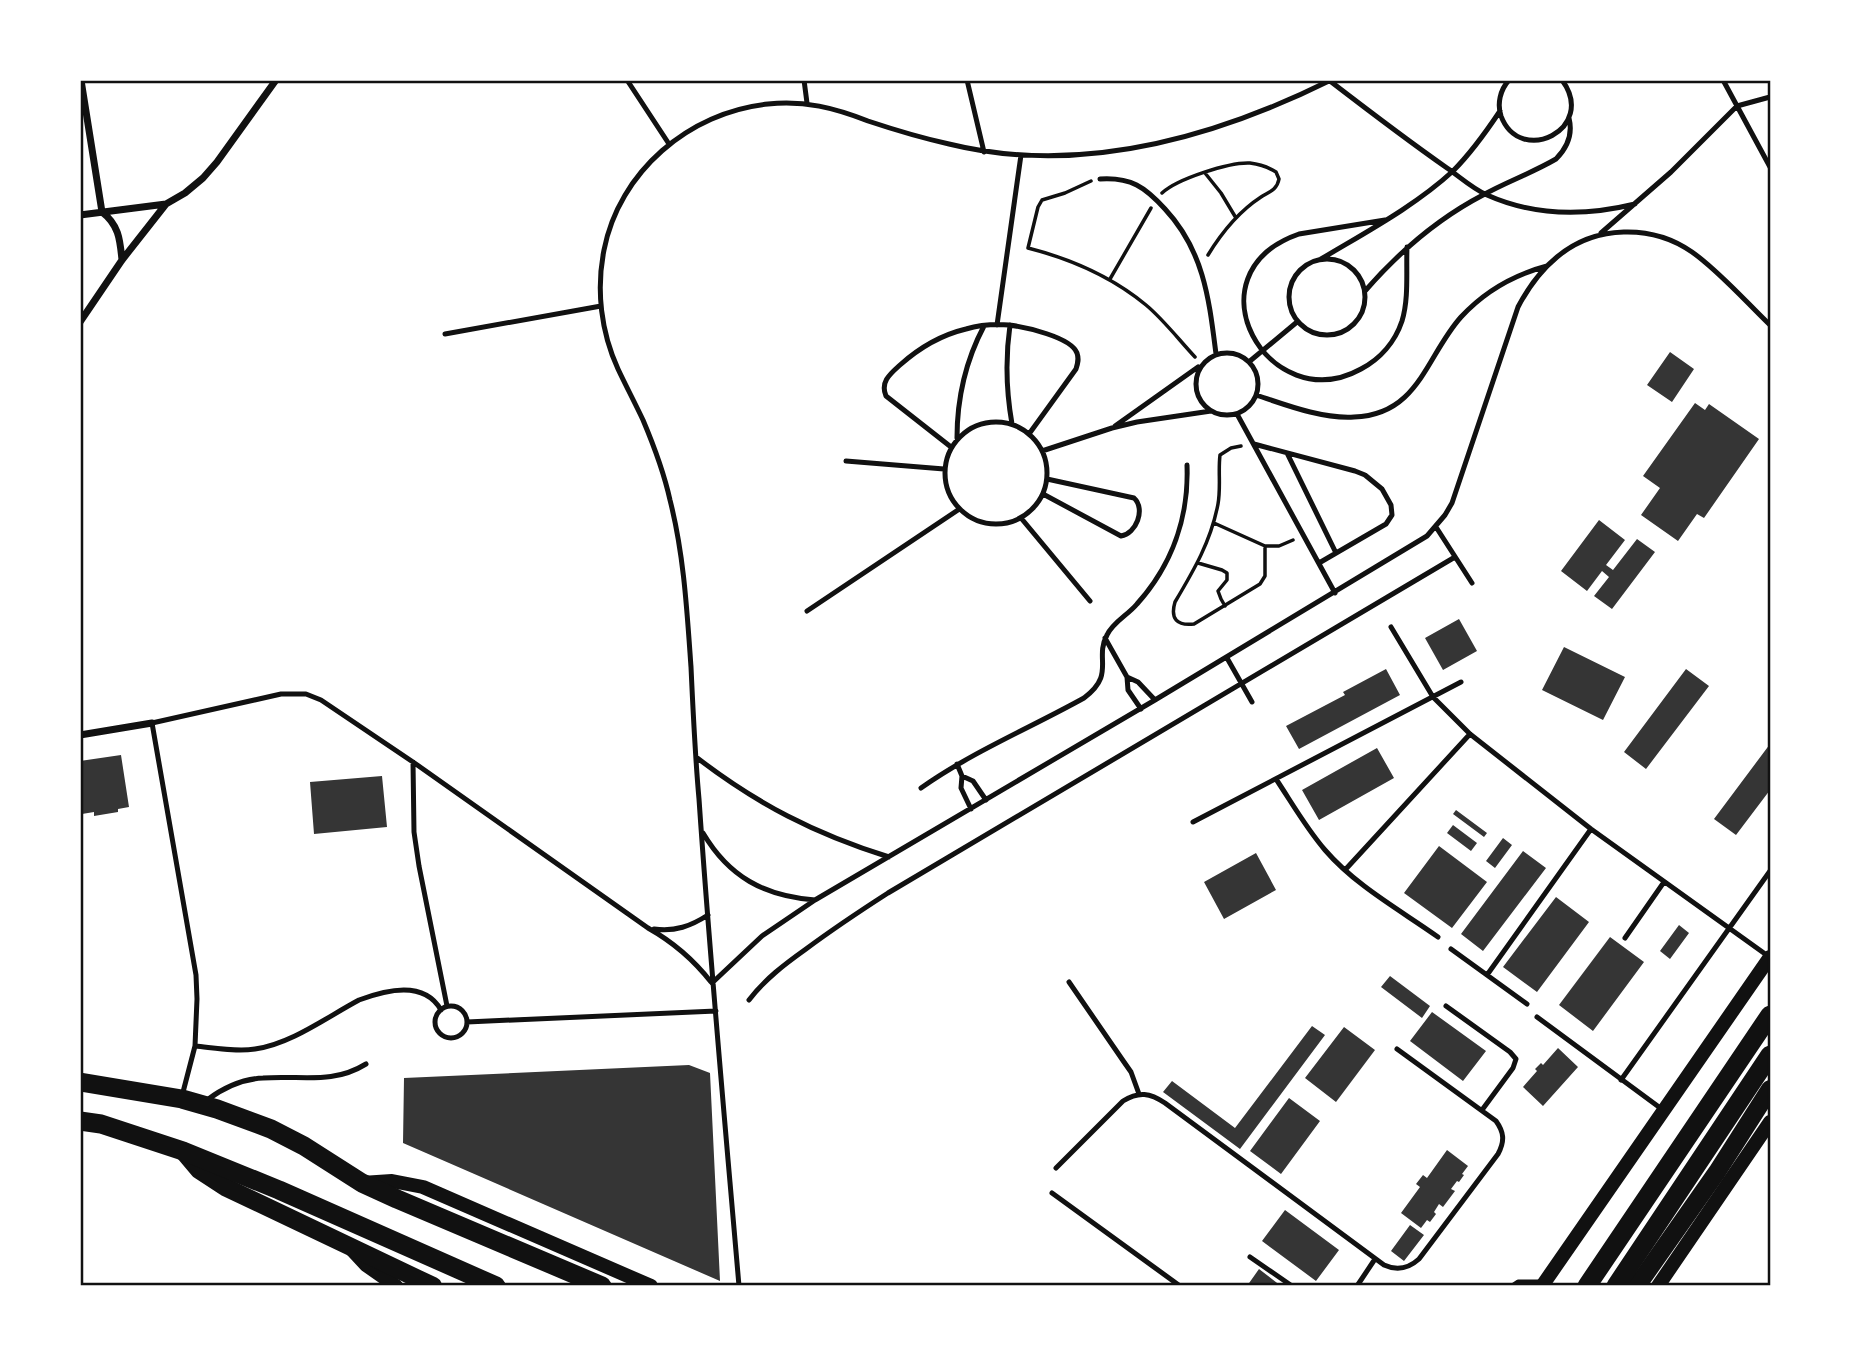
<svg xmlns="http://www.w3.org/2000/svg" width="1851" height="1366" font-family="'Varela Round',sans-serif">
<style>
.building{fill:#353535}
.lines{fill:none;stroke-linecap:round;stroke-linejoin:round}
.path{stroke:#111;stroke-width:3.5}
.service{stroke:#111;stroke-width:5}
.minor{stroke:#111;stroke-width:7}
.secondary{stroke:#111;stroke-width:14}
.primary{stroke:#111;stroke-width:18}
.trunk{stroke:#111;stroke-width:19}
.neatline{fill:none;stroke:#111;stroke-width:2.5}
</style>
<rect width="100%" height="100%" fill="#fff"/>
<path class="building" d="M1670,352L1694,369L1672,402L1647,385Z
M1695,403L1705,410L1709,404L1759,439L1704,518L1697,514L1678,541L1641,515L1660,488L1643,476Z
M1599,520L1625,540L1606,565L1613,570L1637,539L1655,552L1612,609L1594,596L1609,577L1602,571L1587,591L1561,571Z
M1459,619L1477,651L1443,670L1425,638Z
M1564,647L1625,677L1603,720L1542,690Z
M1386,669L1400,695L1299,749L1286,726L1345,695L1343,692Z
M1686,669L1709,686L1646,769L1624,752Z
M1770,744V790L1736,835L1714,819Z
M1377,748L1394,778L1319,820L1302,790Z
M121,755L129,807L118,809V812L94,816V812L82,814L80,801V761Z
M382,776L387,827L314,834L310,782Z
M1456,810L1487,833L1484,837L1453,814Z
M1453,825L1477,843L1471,851L1447,833Z
M1503,838L1512,845L1495,868L1486,861Z
M1439,846L1487,882L1452,928L1404,893Z
M1523,851L1546,868L1483,951L1461,934Z
M1256,853L1276,890L1224,919L1204,882Z
M1556,897L1589,922L1537,992L1503,967Z
M1679,925L1689,933L1670,959L1660,951Z
M1610,937L1644,962L1593,1031L1559,1005Z
M1390,976L1430,1006L1422,1018L1381,987Z
M1432,1012L1486,1051L1463,1081L1410,1041Z
M1312,1026L1325,1035L1240,1149L1163,1092L1172,1081L1235,1128Z
M1344,1027L1375,1050L1336,1102L1305,1078Z
M1558,1048L1578,1067L1543,1106L1523,1087L1537,1071L1535,1069L1541,1063L1543,1065Z
M689,1065L710,1073L720,1281L403,1143L404,1078Z
M1289,1098L1320,1121L1281,1174L1250,1151Z
M1447,1150L1468,1166L1462,1174L1464,1175L1459,1182L1457,1181L1451,1189L1455,1191L1443,1207L1439,1204L1434,1212L1436,1214L1430,1222L1427,1220L1421,1228L1401,1213L1420,1187L1416,1184L1423,1175L1427,1178Z
M1285,1210L1339,1250L1316,1281L1262,1241Z
M1410,1225L1424,1235L1404,1261L1391,1251Z
M1259,1269L1281,1286H1247Z"/>
<g class="lines">
<path class="path" d="M1205,173L1221,193L1236,218
M1091,181L1065,193L1042,200L1038,207L1028,248C1071,259 1111,276 1146,305C1164,320 1179,340 1195,357
M1162,193C1177,179 1229,162 1250,163C1259,164 1268,167 1276,172L1279,179C1277,190 1269,192 1261,197C1238,212 1222,232 1208,255
M1110,279L1151,208
M1241,446L1231,448L1220,455C1218,471 1221,487 1218,504C1211,541 1194,570 1175,602C1170,619 1177,626 1194,624L1260,584L1265,576V546
M1214,523L1265,546H1279L1293,540
M1198,563L1222,570L1227,573V580L1218,591L1221,599L1225,606"/>
<path class="service" d="M627,80L669,144
M804,80L807,103
M967,80L984,152
M1509,80C1500,90 1497,104 1501,116C1520,167 1598,129 1562,80
M1723,80L1770,167
M1330,81C1369,111 1407,140 1447,168C1460,177 1473,189 1487,195C1534,216 1586,216 1635,204
M1100,179C1131,177 1145,187 1165,209C1204,251 1209,299 1216,354
M1385,220L1299,234C1185,274 1269,420 1361,369C1380,359 1395,342 1402,321C1409,298 1406,271 1407,247
M1601,233L1671,172L1737,106L1770,97
M1289 297a38 38 0 1 1 76 0a38 38 0 1 1-76 0Z
M1321,259C1366,232 1415,206 1453,171C1471,153 1486,132 1500,111
M1365,291C1399,252 1437,219 1483,195C1506,182 1532,173 1556,159C1568,147 1573,134 1569,118
M997,325L1021,155
M1010,325C1005,360 1006,390 1012,424
M445,334L601,306
M1196 384a31 31 0 1 1 62 0a31 31 0 1 1-62 0Z
M1250,361L1297,322
M1256,395C1286,405 1322,419 1354,417C1419,415 1426,356 1461,317C1485,291 1513,275 1547,266
M1237,414L1335,593
M945 473a51 51 0 1 1 102 0a51 51 0 1 1-102 0Z
M1115,426L1198,367
M957,438C957,398 965,362 984,326
M1254,444L1355,471L1365,475L1382,489L1391,505L1392,515L1386,524L1319,563
M951,447L886,396C880,382 890,374 900,365C919,348 941,335 966,329C980,325 995,324 1009,325C1025,327 1071,337 1077,353C1079,359 1078,363 1076,369L1029,434
M1042,451L1112,428L1137,422L1211,411
M1287,453L1336,553
M846,461L944,469
M1043,494L1121,536C1136,534 1146,509 1134,498L1047,479
M1021,518L1090,601
M1436,527L1472,583
M807,611L958,510
M1391,627L1433,697L1470,734L1591,829L1768,956
M1105,638L1127,677L1128,690L1141,709
M1227,658L1252,702
M1127,677L1138,682L1155,700
M696,757C757,804 815,834 889,857
M413,762L414,832L419,866L447,1006
M957,764L962,776L961,788L971,809
M962,776L973,781L986,800
M1276,779C1292,803 1306,828 1325,850C1356,886 1400,910 1438,937
M921,788C972,752 1030,728 1084,698C1116,674 1094,659 1107,635C1113,622 1128,615 1137,604C1172,565 1189,517 1187,465
M1193,822L1461,682
M703,833C729,877 764,896 815,900
M1345,870L1470,734
M654,929C675,932 691,926 708,915
M1625,938L1664,882
M1451,949L1527,1004
M1487,975L1591,829
M1069,982L1124,1062L1131,1072L1139,1094
M712,983L762,936L815,900L1155,700L1427,536L1445,515L1452,503L1518,307C1528,288 1540,271 1557,257C1595,225 1652,224 1692,252C1719,271 1747,303 1770,325
M749,1000C765,979 785,964 806,949C833,929 860,911 888,893L1455,557
M435 1022a16 16 0 1 1 32 0a16 16 0 1 1-32 0Z
M1446,1006L1510,1052L1516,1059L1513,1068L1482,1110
M1537,1017L1663,1110
M467,1022L716,1011
M195,1046C215,1048 236,1052 255,1049C291,1044 327,1017 359,1000C386,990 424,980 441,1010
M1621,1080L1770,871
M182,1096L195,1046L197,999L196,975L152,723L281,694H306L321,700L413,762L648,928C673,942 693,959 711,982
M207,1100C223,1088 243,1079 263,1078C301,1075 332,1085 366,1064
M1056,1168L1123,1101C1139,1091 1150,1093 1165,1103L1384,1265C1397,1271 1408,1269 1419,1259L1498,1154C1505,1141 1504,1132 1496,1121L1397,1049
M1052,1193L1180,1286
M1250,1257L1292,1286
M739,1286C725,1123 710,961 699,799C695,755 693,711 691,667C687,611 684,555 670,500C664,473 654,446 643,420C635,403 626,386 618,369C601,332 596,290 604,250C619,172 689,112 768,104C804,100 835,108 868,121C895,130 922,138 949,144C1079,176 1214,138 1331,80
M1357,1286L1375,1259
M1512,1286L1518,1282H1541"/>
<path class="minor" d="M81,80L102,212C119,225 120,240 122,260
M80,215L166,204L185,193L203,178L217,162L276,80
M80,322L122,260L166,204
M80,735L152,723"/>
<path class="secondary" d="M362,1183L392,1181L423,1187L651,1286
M353,1251L366,1265L396,1286
M1542,1286L1770,957
M1658,1286L1770,1122"/>
<path class="primary" d="M183,1151L199,1170L225,1187L433,1286
M1637,1286L1717,1172L1770,1089"/>
<path class="trunk" d="M80,1082L182,1099L217,1109L271,1129L304,1146L362,1183L397,1199L602,1286
M80,1121L101,1124L183,1151L279,1190L496,1286
M1587,1286L1770,1015
M1616,1286L1770,1055"/>
</g>
<rect width="1851" height="1366" fill="none" stroke="#ffffff" stroke-width="164"/>
<rect x="82" y="82" width="1687" height="1202" class="neatline"/>
</svg>
